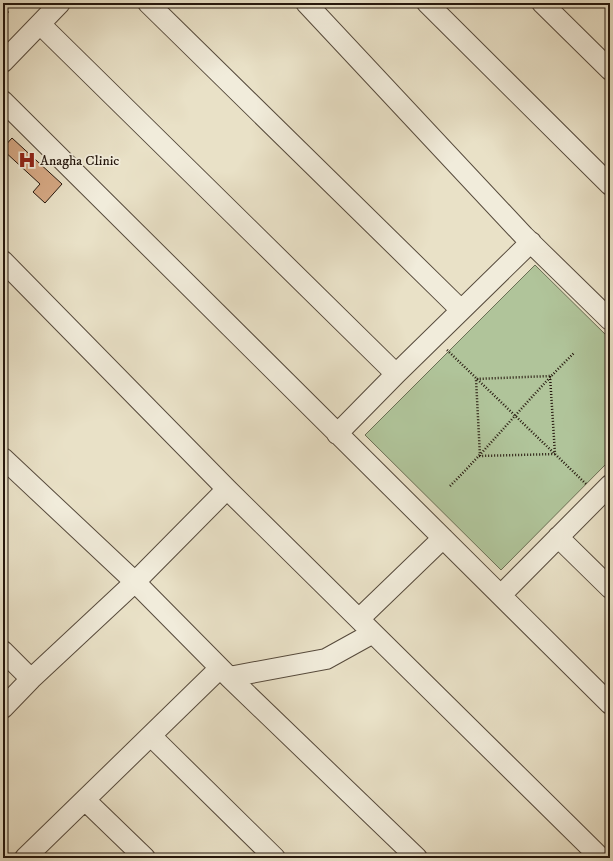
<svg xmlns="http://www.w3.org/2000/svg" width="613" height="861" font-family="'IM FELL DW Pica',serif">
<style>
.green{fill:#b0c49a;stroke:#6a6e54}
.building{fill:#d5a884;stroke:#25170d}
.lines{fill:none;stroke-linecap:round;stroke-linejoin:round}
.minor-casing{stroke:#564a3c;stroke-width:22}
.path{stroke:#25170d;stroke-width:2.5;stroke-dasharray:1 2;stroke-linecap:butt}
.minor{stroke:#f1ecdb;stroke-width:20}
.rail{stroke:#25170d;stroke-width:3;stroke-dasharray:7 7;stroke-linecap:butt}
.labels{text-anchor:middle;stroke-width:3.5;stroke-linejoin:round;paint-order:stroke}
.poi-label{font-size:14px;fill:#25170d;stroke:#f1ecdb;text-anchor:start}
</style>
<rect width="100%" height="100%" fill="#e9e1c7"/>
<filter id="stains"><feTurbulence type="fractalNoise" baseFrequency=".005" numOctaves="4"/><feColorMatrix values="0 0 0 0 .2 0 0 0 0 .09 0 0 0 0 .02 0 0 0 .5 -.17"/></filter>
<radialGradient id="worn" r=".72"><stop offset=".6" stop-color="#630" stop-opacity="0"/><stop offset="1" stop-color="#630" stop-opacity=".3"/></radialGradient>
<path class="green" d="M535,265L610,339V460L501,570L365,435Z"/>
<path class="building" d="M12,138L62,184L45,203L33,192L40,184L3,150V148Z"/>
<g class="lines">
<g class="minor-casing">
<path id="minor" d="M148,3L461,310
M306,3L524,236L610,320
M427,3L610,185
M542,3L610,70
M40,24L396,374
M3,62L60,3
M3,101L610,704
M3,261L227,489L601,858
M337,434L396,374L531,242
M3,458L135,582L229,677L417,858
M558,537L610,588
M501,595L610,485
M359,619L443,538
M3,651L31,679
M229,677L326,659L373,633
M3,708L31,679L135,582L227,489
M151,736L275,858
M85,800L145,858
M25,858L220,668"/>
</g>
<path class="path" d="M447,350L586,484
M550,376L555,454L480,456L476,379Z
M450,486C493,443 531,395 574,353"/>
<use href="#minor" class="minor"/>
<path class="rail" d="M3,16L16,3"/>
</g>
<defs>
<g id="hospital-bare" transform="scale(1.38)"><path d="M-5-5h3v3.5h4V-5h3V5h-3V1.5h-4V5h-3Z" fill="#8f2418" stroke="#f1ecdb" stroke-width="2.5" paint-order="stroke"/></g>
</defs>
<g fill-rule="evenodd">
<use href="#hospital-bare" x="27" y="160"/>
</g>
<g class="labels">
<g class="poi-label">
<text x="40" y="165">Anagha Clinic</text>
</g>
</g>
<rect width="613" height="861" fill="none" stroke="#e9e1c7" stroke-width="16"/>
<rect x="4" y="4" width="605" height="853" fill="none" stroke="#25170d" stroke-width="2"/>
<rect x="8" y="8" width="597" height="845" fill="none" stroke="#25170d"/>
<rect width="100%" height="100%" filter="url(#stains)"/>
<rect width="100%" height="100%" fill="url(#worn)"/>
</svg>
